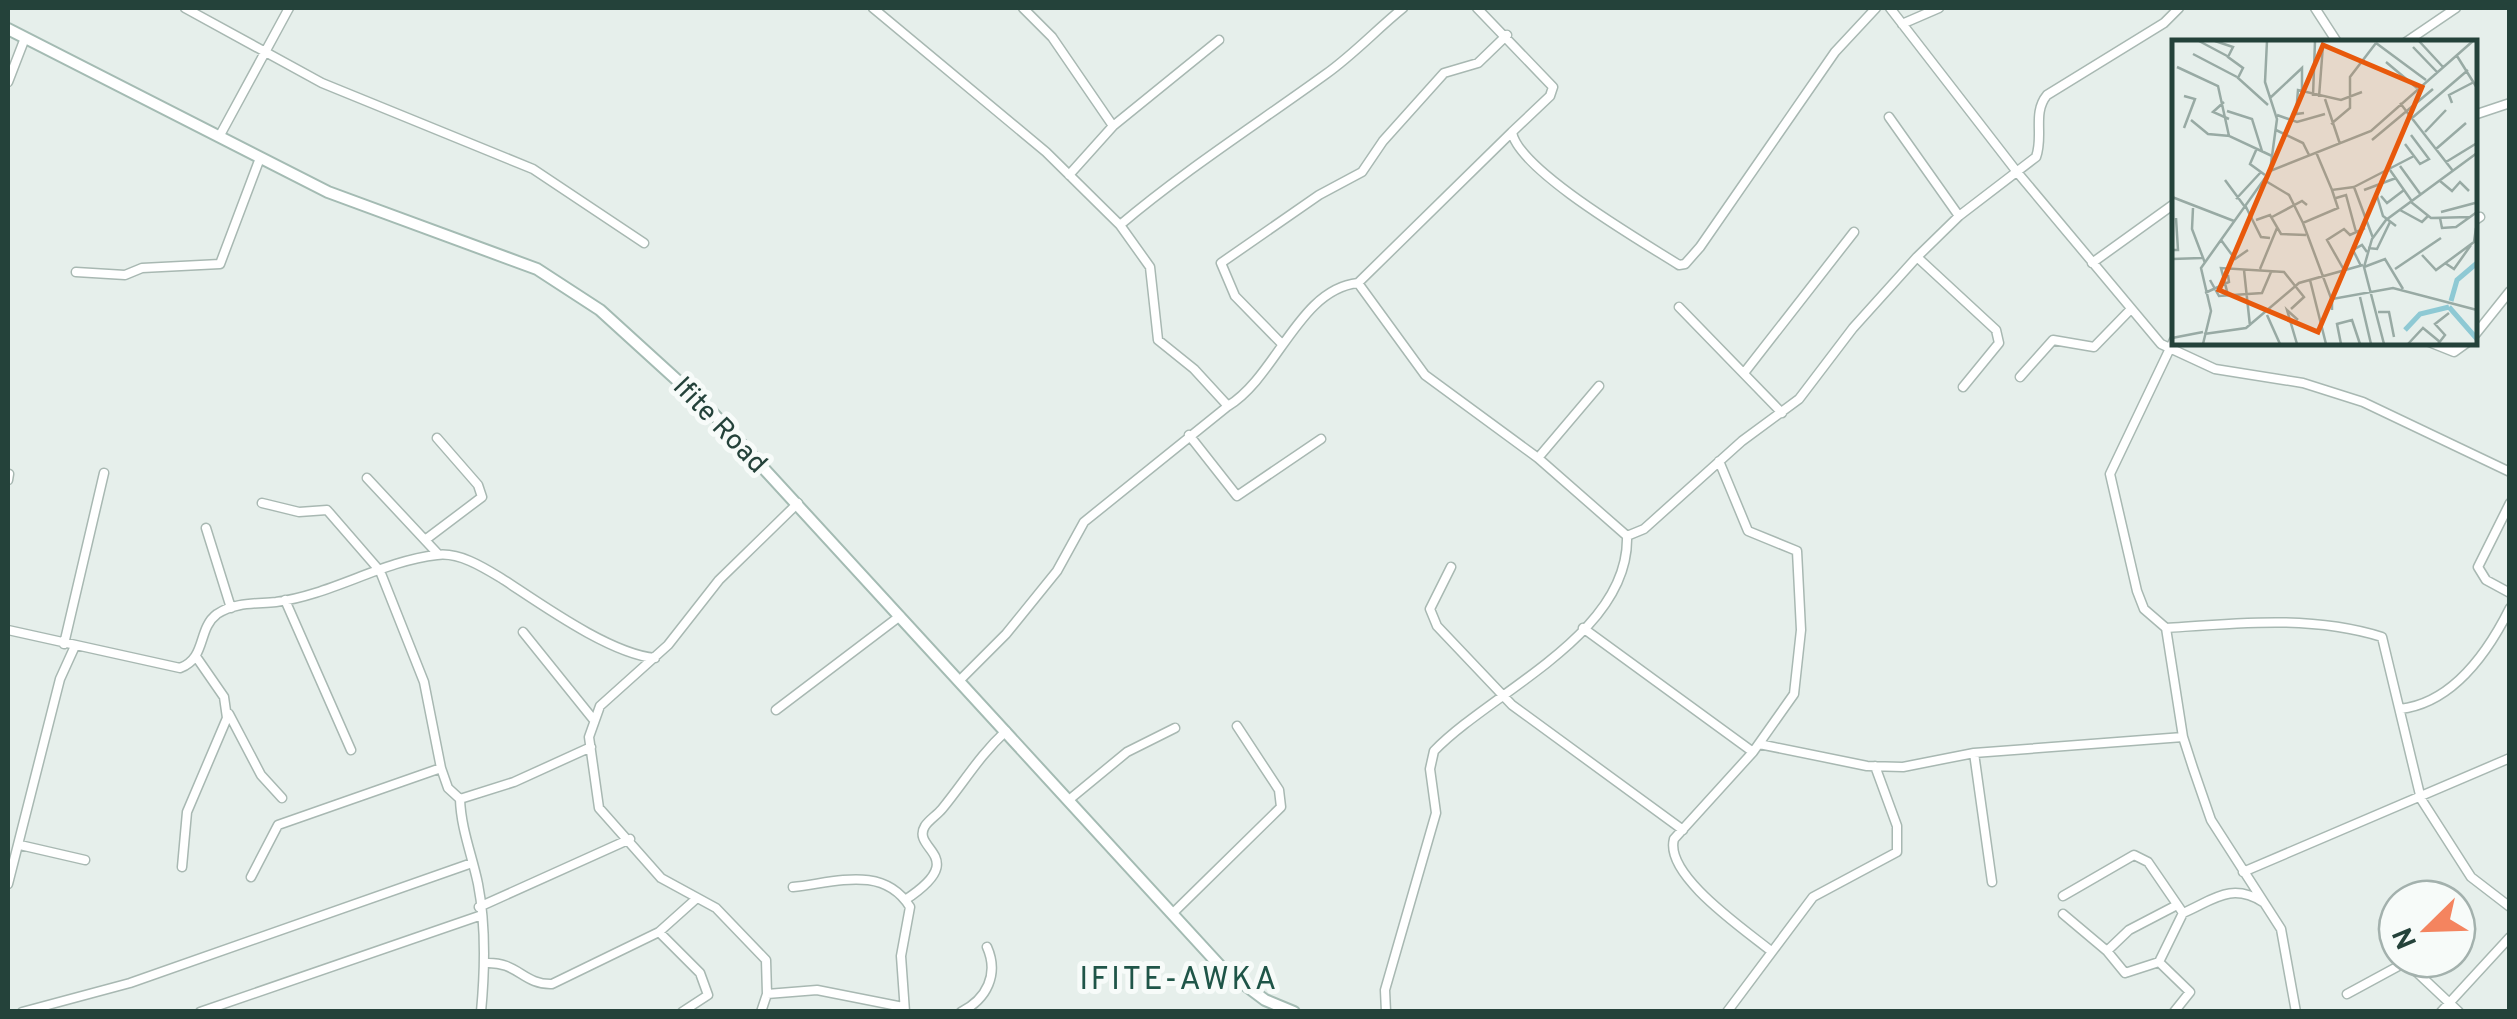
<svg xmlns="http://www.w3.org/2000/svg" width="2517" height="1019" font-family="Overpass,sans-serif">
<style>
.lines{fill:none;stroke-linecap:round;stroke-linejoin:round}
.street-casing{stroke:#a8b8b2;stroke-width:11}
.secondary-casing{stroke:#a4bbb3;stroke-width:14}
.street{stroke:#fff;stroke-width:8}
.secondary{stroke:#fff;stroke-width:10}
.labels{text-anchor:middle;stroke-width:10;stroke-linejoin:round;paint-order:stroke}
.street-label{font-size:28px;fill:#24423a;stroke:#f7fbf9}
.quarter-label{font-size:32px;letter-spacing:2.5px;fill:#1f5548;stroke:#f7fbf9}
.inset-river{fill:none;stroke:#8ec9d4;stroke-width:5}
.inset-road{fill:none;stroke:#98aaa4;stroke-width:2.5}
.view{fill:#e8590c;fill-opacity:0.15;stroke:#e8590c;stroke-width:5}
.inset-edge{fill:none;stroke:#24423a;stroke-width:5}
</style>
<rect width="100%" height="100%" fill="#e6efeb"/>
<g class="lines">
<g class="street-casing">
<path id="street" d="M185,8L322,83L533,169L644,243
M873,8L1046,152L1120,225C1185,170 1257,124 1326,74C1354,54 1377,29 1403,8
M1023,8L1052,37L1113,126
M1477,8L1553,87L1550,96L1512,132C1518,170 1643,242 1679,265L1685,264L1700,247L1835,52L1876,8
M1890,8L2017,172L2161,344L2215,369L2303,383L2363,402L2510,472
M2315,8L2337,42
M1902,24L1939,8
M2406,42L2456,8
M8,82L25,38
M2474,115L2510,103
M1889,117L1959,216
M219,137L289,8
M1069,175L1113,126L1219,40
M2474,221L2480,217
M1917,257L1996,330L1999,343L1963,387
M2092,263L2174,204
M76,272L125,275L142,268L220,264L260,158
M1358,283L1512,132
M1679,307L1782,413
M2474,336L2510,291
M2174,340L2110,474L2137,591L2144,609L2166,628C2238,623 2312,615 2382,637L2421,799L2471,877L2510,907
M2429,342L2454,352L2468,342
M1281,343L1235,296L1221,263L1319,195L1362,172L1383,141L1444,73L1478,63L1507,35
M1744,373L1854,232
M2020,377L2053,340L2094,347L2130,310
M1228,406C1277,376 1299,289 1358,283L1425,375L1538,458L1627,536C1630,634 1492,691 1434,751L1430,769L1436,813L1385,990L1386,1012
M1189,435L1237,496L1321,439
M1538,458L1599,386
M1719,461L1748,531L1797,551L1801,630L1794,694L1753,752L1674,839C1664,875 1744,929 1771,951
M367,478L438,554
M8,480L9,474
M262,503L299,512L327,510L380,571L424,682L441,768L448,788L460,799C461,829 472,855 478,884C486,925 485,970 481,1012
M2510,503L2478,567L2486,580L2510,593
M206,528L231,608
M1627,536L1644,529L1742,441L1799,399L1853,328L1917,257L1959,216L2036,157C2044,136 2032,113 2047,95L2164,23L2179,8
M425,540L482,497L478,485L437,438
M1451,567L1430,609L1437,626L1512,705L1683,830
M285,600L351,750
M1583,628L1753,752
M2166,628L2183,737L2193,768L2211,820L2281,929L2296,1012
M8,630L180,668C207,658 197,629 217,614C235,602 256,604 276,602C331,595 382,561 437,555C459,552 483,567 501,578C541,604 610,654 655,658
M523,632L593,719
M64,644L104,473
M959,681L1006,634L1057,571L1084,522L1228,406L1194,369L1158,340L1150,267L1120,225
M2400,709C2453,703 2488,652 2510,608
M776,710L900,616
M229,714L261,775L282,798
M1759,744L1867,766L1903,767L1974,753L2183,737
M1974,753L1992,882
M460,799L514,782L591,747
M1070,799L1127,752L1175,728
M20,845L85,860
M182,867L187,812L227,718L224,697L197,658
M2243,872L2510,758
M251,877L278,825L441,768
M8,884L60,679L75,646
M793,887C834,883 883,864 910,907L901,956L905,1012
M2063,896L2134,855L2148,862L2183,913C2213,900 2231,882 2263,902
M905,900C972,856 910,850 925,826C929,820 937,815 942,809C965,781 979,756 1006,731
M479,907L630,839
M1173,913L1281,807L1279,790L1237,726
M2063,914L2107,951L2125,973L2159,962L2190,992L2174,1012
M659,932L700,973L708,995L682,1012
M2107,951L2129,930L2177,905
M2159,962L2183,913
M485,963C518,961 523,985 552,984L659,932L697,898
M767,994L817,990L903,1007
M2347,994L2406,962L2459,1012
M22,1012L130,983L472,863
M200,1012L479,916
M761,1012L767,994L766,960L716,908L661,878L599,808L589,737L600,706L668,645L719,580L798,503
M961,1012C987,999 999,974 987,947
M1727,1012L1813,897L1897,852V826L1875,766
M2441,1012L2510,937"/>
</g>
<g class="secondary-casing">
<path id="secondary" d="M8,29L328,192L537,269L600,310L711,411L1221,967L1265,1000L1294,1012"/>
</g>
<use href="#street" class="street"/>
<use href="#secondary" class="secondary"/>
</g>
<g class="labels">
<g class="street-label">
<text transform="translate(721 424) rotate(46)" y="10">Ifite Road</text>
</g>
<g class="quarter-label">
<text x="1179" y="989">IFITE-AWKA</text>
</g>
</g>
<g transform="translate(2172 40)">
<rect width="305" height="305" fill="#e6efeb"/>
<path class="inset-river" d="M279,261L285,240L305,223M277,267L305,299M233,290L248,274L277,267"/>
<path class="inset-road" d="M27,1L57,17M43,1L61,7L56,17L71,28L66,38L96,65M95,1L93,42L105,79L98,131M247,1L271,27M204,3L254,40M241,7L265,32M21,14L65,37M285,16L305,48M214,22L245,48M5,27L46,46L57,96L100,116M141,56L143,1M147,57L151,5M98,58L130,28V51M153,59L168,104M52,62L41,72L57,79M228,63L281,131M280,63L277,55L302,42M55,71L80,79L90,111M132,73L124,74L126,50L169,60L190,52M105,75L125,82L153,74M240,78L296,30M19,80L36,94L58,96M159,84L178,68V37L204,3M12,88L23,59L12,56M104,90L131,103L137,115M253,92L274,70M200,100L261,49M233,104L248,124L257,119L239,95M85,108L78,124L93,135M264,109L294,83M144,112L160,150L182,147M274,122L305,103M228,126L249,155M218,130L239,160M53,140L73,167M92,140L117,155L131,183L166,168L160,150M268,141L280,151L288,142L297,151M192,150L224,138M205,156L211,176L224,186M209,156L215,163L232,150M0,157L62,181M164,158L174,155L184,192M64,159L89,132M239,162L259,178L298,177M73,165L89,197L98,198M21,168L20,189L33,223M228,170L250,182L256,176M269,172L303,163M100,177L130,161L135,165M268,178L270,188L284,187L305,172M84,180L98,175L109,194L134,195M131,183L159,258M201,198L182,147L242,116M49,200L63,219L76,210M196,208L205,209L218,182M0,210H6L4,178M250,215L264,230L302,202L304,188M0,219L30,218M273,223L282,229L299,205M189,226L181,210L190,205L195,212M192,227L213,219L231,249M88,229L105,188M223,229L269,198M72,230L78,286M172,230L155,200L172,189L178,195L193,188M38,240L47,256L90,253L99,232M138,240L154,304M33,253L57,242L56,235M56,255L49,228L112,232L132,257L119,269M188,257L199,304M160,270V259L221,248L305,270M206,272H217L222,297M95,275L108,304M32,294L74,288L127,243L191,225M0,298L31,292M31,304L39,271L29,228L98,131L199,91L301,1M125,304L115,270L126,280M169,304L165,284L180,280L188,304M212,304L192,227L200,199L214,180L305,113M236,304L251,288L268,302M266,304L273,295L263,284L277,273"/>
<path class="view" d="M151,5L250,47L146,292L47,250Z"/>
<rect width="305" height="305" class="inset-edge"/>
</g>
<rect width="2517" height="1019" fill="none" stroke="#24423a" stroke-width="20"/>
<g transform="translate(2427 929) rotate(247)"><circle r="48" fill="#f7fbf9" stroke="#a3b1ad" stroke-width="2.5"/>
<path d="M0-8L18 38L0 25L-18 38Z" fill="#f4845f"/>
<text y="-15" font-size="28" font-weight="bold" text-anchor="middle" fill="#24423a">N</text>
</g>
</svg>
